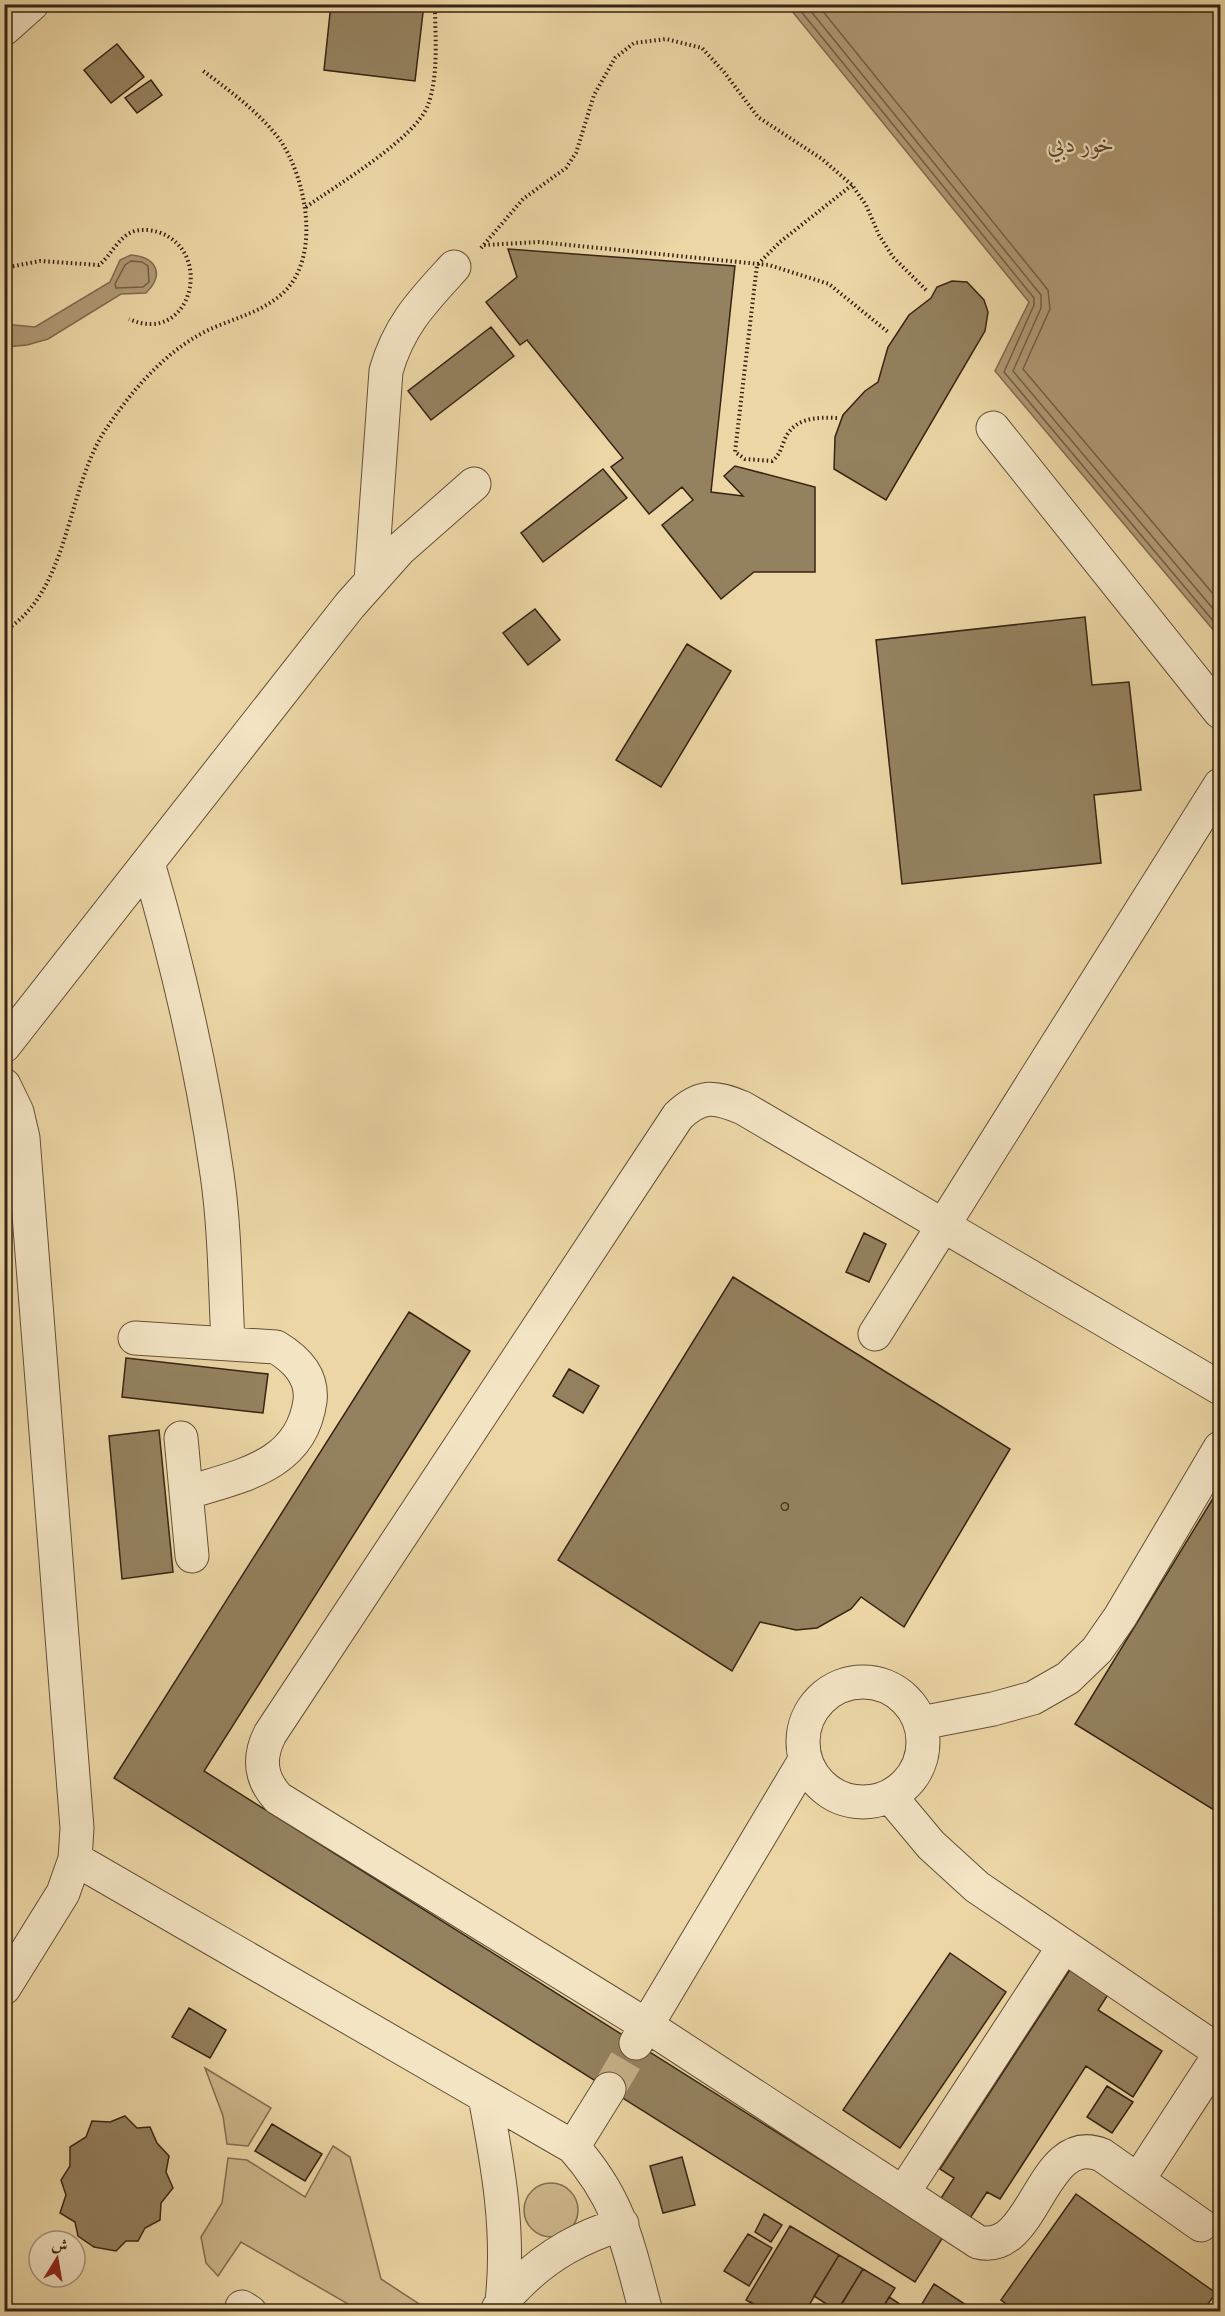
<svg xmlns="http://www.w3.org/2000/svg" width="1225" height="2316" font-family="'IM FELL DW Pica',Amiri,serif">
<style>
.green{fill:#cdb88c;stroke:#816e50;stroke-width:1.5}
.water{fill:#ae9974;stroke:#7e6a4e;stroke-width:1.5}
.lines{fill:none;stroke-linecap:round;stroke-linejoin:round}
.shore{stroke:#725e44;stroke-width:1.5}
.building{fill:#94815f;stroke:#352414;stroke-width:1.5}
.minor-tunnel{stroke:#c7b288;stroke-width:33;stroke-dasharray:33 16;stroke-linecap:butt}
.minor-casing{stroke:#635038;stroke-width:35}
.path{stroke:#352414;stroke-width:4;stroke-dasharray:1.5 3;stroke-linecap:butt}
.minor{stroke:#f3e4c4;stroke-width:33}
.labels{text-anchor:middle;stroke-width:4.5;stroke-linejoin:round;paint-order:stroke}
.number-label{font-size:20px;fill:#4d3b27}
.water-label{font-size:24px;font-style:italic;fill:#594731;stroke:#f3e4c4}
</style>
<rect width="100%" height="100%" fill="#ecd6a5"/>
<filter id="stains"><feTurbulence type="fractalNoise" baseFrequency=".00333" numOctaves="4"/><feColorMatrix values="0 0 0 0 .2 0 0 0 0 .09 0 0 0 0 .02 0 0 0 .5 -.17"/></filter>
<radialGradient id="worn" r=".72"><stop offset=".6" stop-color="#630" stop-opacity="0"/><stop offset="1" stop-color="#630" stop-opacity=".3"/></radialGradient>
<path class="green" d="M205,2068L271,2108L248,2146L227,2144L223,2116Z
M333,2146L350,2157L381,2279L430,2311H360L241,2242L218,2276L206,2263L201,2237L222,2203L228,2158L247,2160L305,2197Z
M524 2210a27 27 0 1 1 54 0a27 27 0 1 1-54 0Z"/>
<path class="water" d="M787,5H1220V638L995,371L1029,302Z
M131,255C155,257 166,273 146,293L121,294L48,339L27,345L5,347V324L35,327L110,282L120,260Z"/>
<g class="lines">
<path class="shore" d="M795,4L1034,298V305L1004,372L1220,629
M805,4L1041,295V308L1013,371L1220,617
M817,4L1048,290L1050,309L1023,369L1220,602
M131,261L142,262L148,266L149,282L143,287L116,288L115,284L125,265Z"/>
</g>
<path class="building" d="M331,4H424L415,81L324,70Z
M117,44L144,77L111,103L84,70Z
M151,80L162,95L137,113L125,98Z
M508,249L735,266L711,492L743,496L724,476L735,466L815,487V572H754L721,599L662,525L693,500L682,487L649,514L611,467L623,458L527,340L520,345L486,302L517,277Z
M952,281L967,282L984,300L988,312L985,331L886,500L834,469L835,437L843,415L865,391L878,382L888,347L909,315L931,298L937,287Z
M491,327L514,356L431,420L408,391Z
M603,469L627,498L543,562L521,533Z
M535,609L560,640L528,665L503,633Z
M1085,617L1092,685L1129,682L1141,790L1094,795L1101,863L902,884L876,640Z
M687,644L731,671L661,787L616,760Z
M864,1233L886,1244L869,1282L846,1272Z
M733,1277L1010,1449L904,1627L861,1597L851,1609L817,1628L796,1630L760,1622L732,1671L558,1560Z
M409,1312L470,1351L204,1771L943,2237L915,2282L114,1778Z
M126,1358L268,1374L263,1413L122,1397Z
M569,1369L599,1386L583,1413L553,1396Z
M159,1430L173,1572L122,1579L109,1436Z
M1220,1487V1799L1214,1810L1075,1724Z
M950,1953L1006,1992L900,2148L843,2110Z
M1071,1968L1109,1993L1098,2010L1162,2051L1133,2097L1086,2066L1000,2199L987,2192L965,2226L936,2206L954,2178L940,2169Z
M189,2008L226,2030L210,2058L172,2037Z
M1107,2086L1133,2102L1112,2133L1087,2117Z
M125,2116L137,2128L150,2127L157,2143L169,2156L166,2172L173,2188L161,2203L160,2220L145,2228L138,2241H126L116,2251L94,2247L78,2236L75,2222L60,2213L66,2195L61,2180L70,2166V2147L86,2137L92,2121L110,2122Z
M272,2124L322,2154L305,2181L255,2151Z
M682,2157L695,2205L663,2213L650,2166Z
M1076,2194L1216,2293L1202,2312H1017L1001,2300Z
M764,2214L782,2225L771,2242L755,2232Z
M790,2226L839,2255L805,2312H766L746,2300Z
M748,2234L772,2248L749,2286L724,2271Z
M839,2255L863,2269L837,2311L814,2296Z
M863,2269L895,2288L880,2312H837Z
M934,2284L977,2312H917Z
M889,2297L909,2310L908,2312H880Z
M751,2302L766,2312H746Z"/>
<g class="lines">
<path class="minor-tunnel" d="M609,2089L636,2043"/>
<g class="minor-casing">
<path id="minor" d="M4,29L32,4
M993,428L1220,712
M371,581L386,371C399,325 423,301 454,267
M148,863C178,965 202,1069 217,1174C225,1229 225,1286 228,1342
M4,1046L350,605L400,549L474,484
M4,1085L17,1112L23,1138L77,1828L75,1859L63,1893L4,1988
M875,1334L1220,785
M135,1338L276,1347C296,1359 313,1376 310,1401C301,1467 239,1476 186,1493
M181,1438L192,1556
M803 1742a60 60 0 1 1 120 0a60 60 0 1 1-120 0Z
M921,1723L993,1709L1033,1698L1068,1678L1097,1650L1120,1617L1220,1448
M890,1796L931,1845L977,1887L1220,2052
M75,1859L573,2147C621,2201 628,2245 646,2312
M636,2043L805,1760
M485,2097C498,2165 510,2232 502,2301
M573,2147L609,2089
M1138,2180L1220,2054
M903,2193L1064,1946
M1201,2225L1102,2155C1040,2130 1036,2257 978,2242L646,2025L278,1798C260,1778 258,1758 270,1734L678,1116C701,1094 715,1096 743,1108L1220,1388
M242,2307L250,2312
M498,2309C503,2299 511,2292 519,2284C549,2254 581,2237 622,2224"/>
</g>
<path class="path" d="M306,207C337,185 416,138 428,105C439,75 435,36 435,4
M484,245L539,242L769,265L829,284L888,332
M481,248L523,199L566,168L576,153L594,95L615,58L634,43L666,39L702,48L724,72L758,117L822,159L852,185L866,205L879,235L893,257L926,290
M4,268L40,261L99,265C112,255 118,236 135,231C143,229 151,230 158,232C216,251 191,347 129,319
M837,418C815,417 793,418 784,441C781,449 779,456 772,461L745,459L735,452L757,265L780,242L852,185
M4,631C69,593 66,492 104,432C131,391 168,347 215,327C239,317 263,311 283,293C322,257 306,178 280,140C259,112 230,91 202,70"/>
<use href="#minor" class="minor"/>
</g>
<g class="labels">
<g class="number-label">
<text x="785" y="1511">0</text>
</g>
<g class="water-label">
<text x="1081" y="152">خور دبي</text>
</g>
</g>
<rect width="1225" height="2316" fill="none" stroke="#ecd6a5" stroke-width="24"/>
<rect x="6" y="6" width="1213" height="2304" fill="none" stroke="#352414" stroke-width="3"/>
<rect x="12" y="12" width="1201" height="2292" fill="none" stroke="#352414" stroke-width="1.5"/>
<g transform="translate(57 2259) rotate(11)"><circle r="28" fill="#f3e4c4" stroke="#a7977e" stroke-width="1.5"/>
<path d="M0-4.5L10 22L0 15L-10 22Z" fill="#8f2418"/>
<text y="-9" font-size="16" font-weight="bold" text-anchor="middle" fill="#352414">ش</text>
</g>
<rect width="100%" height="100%" filter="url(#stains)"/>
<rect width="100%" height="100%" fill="url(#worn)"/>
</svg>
